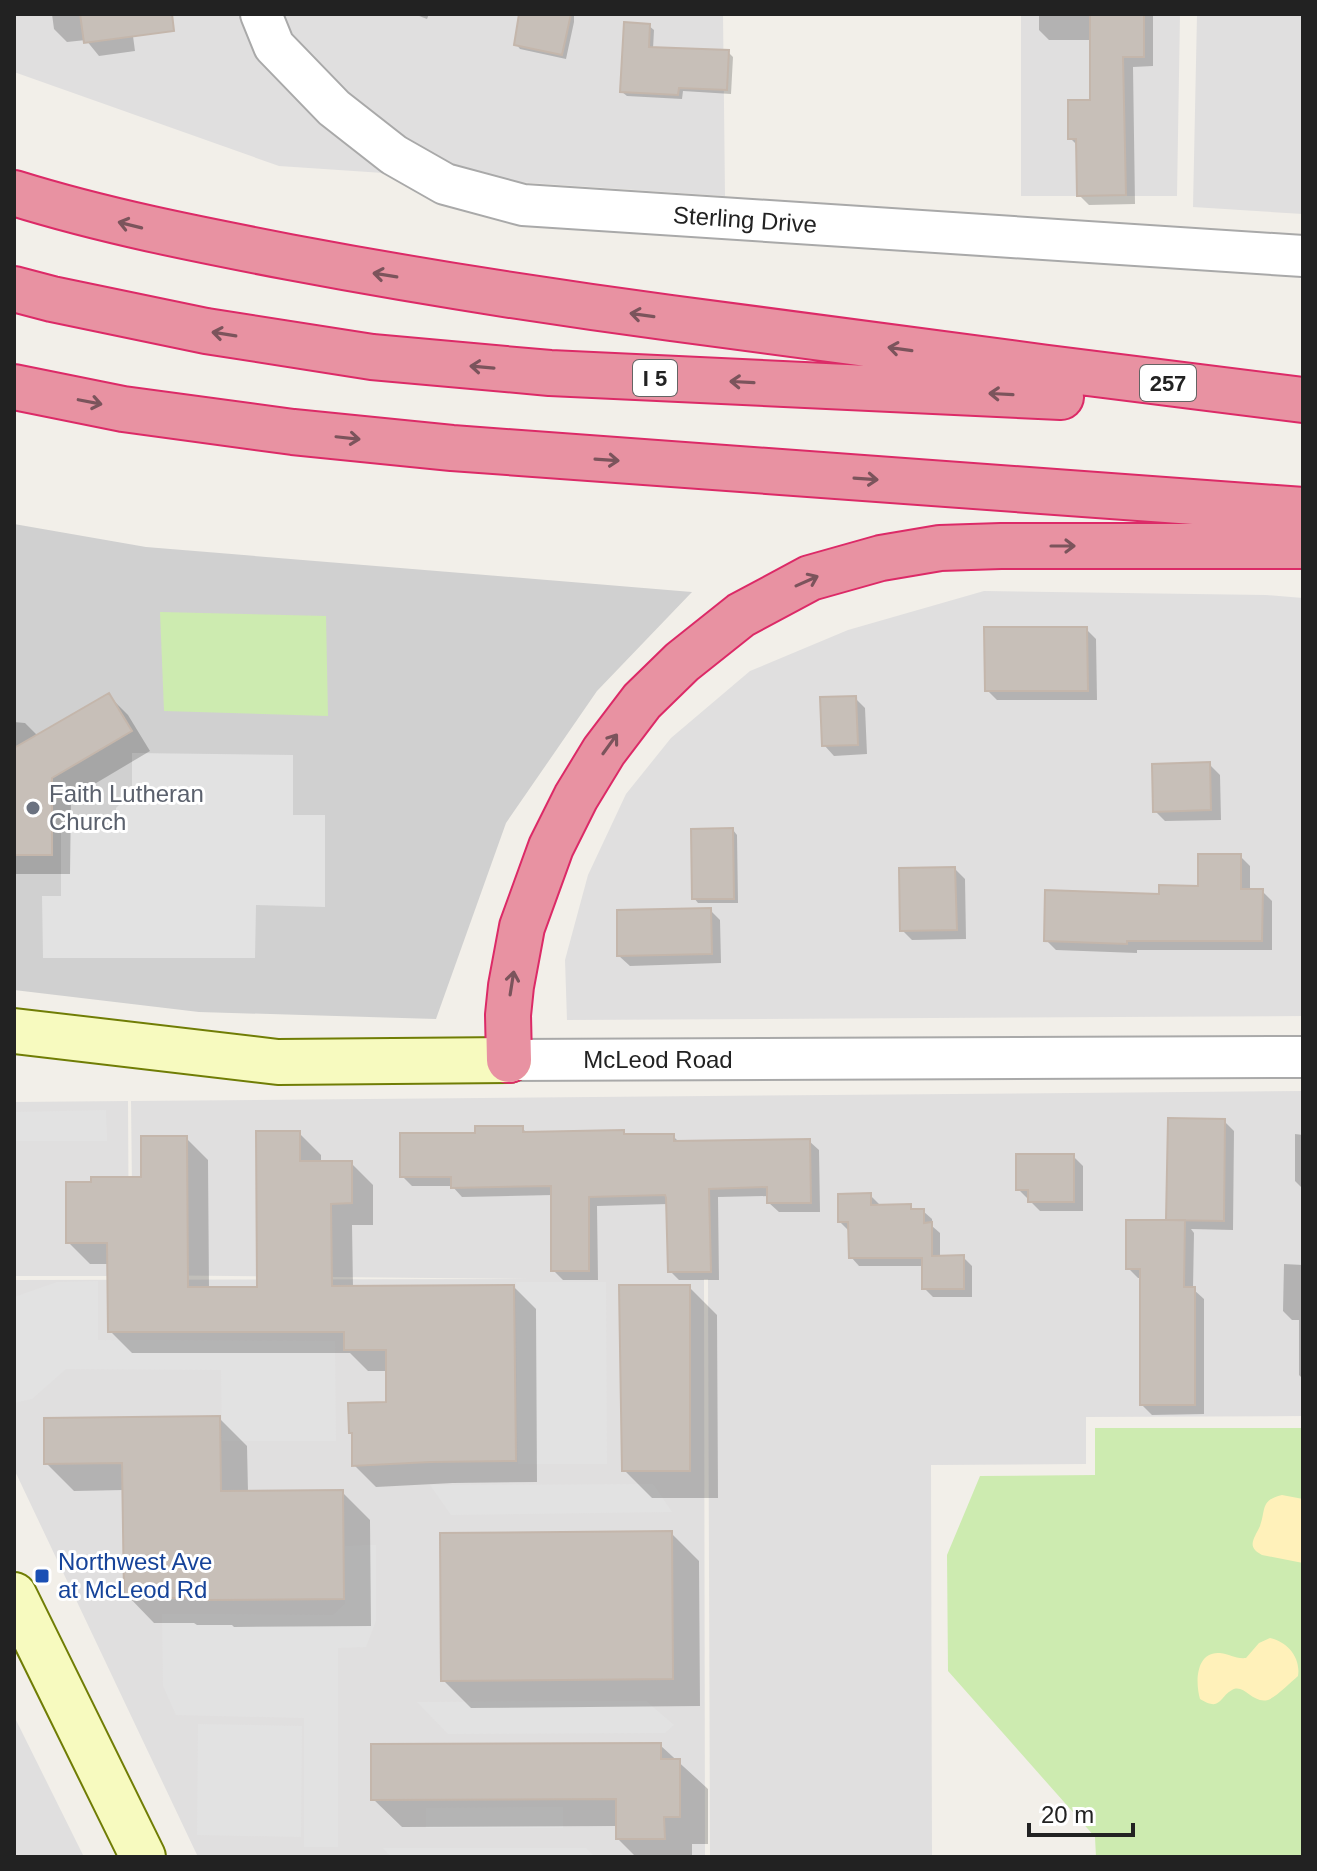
<svg xmlns="http://www.w3.org/2000/svg" width="1317" height="1871" font-family="Arial,sans-serif">
<style>
.residential{fill:#e0dfdf}
.religious{fill:#d0d0d0}
.grass{fill:#cdebb0}
.sand{fill:#fff1ba}
.parking{fill:#e2e2e2}
.shadow{fill:#0003}
.building{fill:#c7bfb8;stroke:#c4b6ab;stroke-width:2}
.lines{fill:none;stroke-linecap:round;stroke-linejoin:round}
.street-casing{stroke:#a9a9a9;stroke-width:44}
.secondary-casing{stroke:#707d05;stroke-width:48}
.highway-casing{stroke:#dc2a67;stroke-width:48}
.street{stroke:#fff;stroke-width:40}
.secondary{stroke:#f7fabf;stroke-width:44}
.highway{stroke:#e892a2;stroke-width:44}
.oneway{stroke:#7b545c}
.worship-dot{fill:#6b7280;stroke:#fff;stroke-width:3}
.transit-dot{fill:#1a4fb4;stroke:#fff;stroke-width:3}
.labels{text-anchor:middle;stroke-width:6;stroke-linejoin:round;paint-order:stroke}
.shield{fill:#fff;stroke:#646464;stroke-width:2}
.shield-label{font-size:22px;font-weight:bold;fill:#222}
.street-label{font-size:24px;fill:#222;stroke:#fff}
.worship-label{font-size:24px;fill:#5b616d;stroke:#fff;text-anchor:start}
.transit-label{font-size:24px;fill:#164399;stroke:#fff;text-anchor:start}
</style>
<rect width="100%" height="100%" fill="#f2efe9"/>
<path class="residential" d="M14,14H723L725,196L279,166L14,72Z
M1021,14H1180L1177,196H1021Z
M1197,14H1303V214L1193,207Z
M984,591L1266,595L1303,598V1016L567,1020L565,960L588,875L626,794L671,738L750,671L848,630Z
M1303,1091V1416L1086,1417V1464L931,1465L932,1857H710L708,1279H704L705,1857H198L14,1469V1280L529,1279L133,1275L131,1101Z
M128,1101L129,1276H14V1102Z
M14,1716L84,1857H14Z"/>
<path class="religious" d="M14,524L146,547L692,592L597,691L506,823L436,1019L199,1012L14,990Z"/>
<path class="grass" d="M160,612L326,616L328,716L164,711Z
M1095,1428H1303V1857H1096L1095,1837L948,1671L947,1555L980,1476L1095,1475Z"/>
<path class="sand" d="M1282,1495L1303,1499V1563L1262,1555C1246,1547 1254,1539 1260,1526C1266,1510 1260,1500 1282,1495Z
M1270,1638C1288,1642 1301,1658 1298,1676C1291,1682 1276,1697 1268,1700C1252,1704 1244,1683 1232,1690C1219,1697 1221,1712 1200,1699C1195,1682 1196,1651 1220,1653C1230,1654 1235,1659 1246,1658L1259,1643Z"/>
<path class="parking" d="M132,753L293,755V815H325V907L256,905L255,958H43L42,896H61V828H116V808L132,792Z
M106,1110L107,1141H14V1112Z
M98,1281V1340L335,1341L336,1441H222L221,1370L66,1369L32,1399L14,1403V1297L57,1282Z
M606,1282L607,1464H518L516,1282Z
M653,1484L672,1512L451,1515L430,1485Z
M376,1545V1621L366,1647L338,1648V1847H304V1718L176,1715L163,1686L162,1614L333,1615L345,1604V1546Z
M646,1701L674,1725L665,1733L448,1734L417,1702Z
M198,1724L302,1726L301,1837L197,1835Z
M563,1807V1828H426V1808Z
M383,1848H586L595,1857H391Z"/>
<path class="shadow" d="M52,14H130L135,51L99,56L86,40L67,42L54,29Z
M414,14H429L427,19Z
M521,14H574V22L566,59L520,49L516,44Z
M1039,14H1153V66L1133,67L1135,204L1089,205L1079,195L1078,146L1070,138L1092,102V40H1049L1039,30Z
M649,26L654,30L653,49L728,52L733,57L731,94L683,91L682,99L627,96L622,92Z
M1086,629L1096,639L1097,700H997L987,690Z
M108,695L128,715L150,751L71,798L70,874H14V722L25,723L38,736Z
M855,698L865,708L867,754L834,756L824,745Z
M1209,764L1220,775L1221,820L1165,821L1155,811Z
M733,830L737,835L738,903H698L694,898Z
M1240,856L1250,866V891H1262L1272,901V950H1137V953L1056,950L1046,940L1161,896L1200,888Z
M955,869L965,879L966,939L912,940L902,930Z
M710,910L720,920L721,963L630,966L619,956Z
M1224,1121L1234,1131L1233,1230L1191,1229L1194,1233L1193,1289L1204,1299V1414L1152,1415L1142,1405V1278H1138L1128,1268L1172,1222Z
M522,1128L528,1134L623,1132L627,1136H673L680,1143L809,1141L819,1150L820,1212H779L769,1203V1196L718,1197L719,1280H679L670,1271L668,1204L597,1206L598,1280H563L553,1270V1195L462,1197L452,1186H412L402,1176L477,1135Z
M299,1133L321,1155V1163H351L373,1185V1225H352L353,1288L514,1287L536,1309L537,1482L453,1483L376,1487L354,1465V1435L351,1432L388,1404V1371H368L350,1353H132L110,1331L109,1264H90L68,1242L143,1179L186,1138L208,1160L209,1289H259Z
M1295,1134L1303,1135V1189L1295,1181Z
M1073,1156L1083,1166V1211H1040L1018,1189Z
M870,1195L879,1204V1206H910L915,1211H923L932,1219V1226L940,1233V1258L963,1257L972,1266V1297H933L924,1288V1266H859L851,1257L849,1231L840,1222Z
M1284,1264L1303,1265V1379L1299,1375V1320H1292L1283,1311Z
M689,1287L717,1315L718,1498H652L624,1470Z
M219,1418L247,1446L248,1492H342L370,1520L371,1626L234,1627L232,1625H197L194,1623H154L126,1594L124,1490L74,1491L46,1463Z
M671,1533L699,1561L700,1706L471,1708L443,1680Z
M660,1745L708,1789V1844H692V1857H636L618,1839V1826L402,1827L373,1799Z"/>
<path class="building" d="M80,14H172L174,31L84,43Z
M519,14H571L562,55L514,45Z
M1090,14H1144V57H1123L1126,195L1077,196L1076,139H1068V100H1090Z
M624,22L650,24L649,47L729,50L727,90L679,88L678,95L620,92Z
M984,627H1087L1088,691H985Z
M109,693L132,731L52,778V855H14V748Z
M856,696L858,745L822,746L820,697Z
M1210,762L1211,810L1153,812L1152,764Z
M733,828L734,899H692L691,829Z
M1198,854H1241V889H1263L1262,941H1127V944L1044,941L1045,890L1159,894V885L1198,886Z
M955,867L957,930L900,931L899,868Z
M711,908L712,954L617,956V910Z
M1168,1118L1225,1119L1224,1221L1166,1220Z
M475,1126H523V1132L624,1130V1134H674V1141L810,1139L811,1203H767V1187L709,1189L711,1272H668L666,1198L665,1195L589,1197V1271H551V1186L451,1188V1177H400V1133H475Z
M256,1131H300V1161H352V1203L331,1204L332,1286L514,1285L516,1461L430,1462L352,1466V1433H349L348,1403L386,1402V1350H344V1332H108L107,1243H66V1182H91V1177H141V1136H187L188,1287H257Z
M1016,1154H1074V1202H1028V1190H1016Z
M871,1193V1205L911,1204V1209H924V1223L932,1222V1256L964,1255V1289H922V1258H849L848,1222H838V1194Z
M1126,1220H1185L1184,1287H1195V1405H1140V1269H1126Z
M619,1285H690V1471H622Z
M220,1416L221,1491L343,1490L344,1599L204,1600V1598H167V1595H124L122,1463L44,1464V1418Z
M672,1531L673,1679L441,1681L440,1533Z
M661,1743V1759H680V1817H664L665,1839H616V1799L371,1800V1744Z"/>
<g class="lines">
<g class="street-casing">
<path id="street" d="M261,14L274,46L334,108L394,155L445,184L523,205L1303,256
M509,1060L1303,1057"/>
</g>
<g class="secondary-casing">
<path id="secondary" d="M14,1031L278,1062L509,1060
M14,1595L143,1857"/>
</g>
<g class="highway-casing">
<path id="highway" d="M14,193C104,221 196,239 289,257C416,281 543,301 671,318C882,347 1092,374 1303,400
M14,289L52,299L206,331L372,357L550,373L1061,397
M14,387L123,409L293,432L452,448L1303,510
M509,1060L508,1015L511,986L522,927L551,847L576,797L604,751L642,701L682,662L741,615L810,578L881,558L940,548L1001,546H1303"/>
</g>
<use href="#street" class="street"/>
<use href="#secondary" class="secondary"/>
<use href="#highway" class="highway"/>
</g>
<defs><path id="oneway-shaft" d="M-6 0H5M1.5-3L5.5 0L1.5 3" fill="none" stroke-width="1.6" stroke-linecap="round" stroke-linejoin="round" transform="scale(2)"/></defs>
<g class="oneway">
<use href="#oneway-shaft" transform="translate(130 225) rotate(-166)"/>
<use href="#oneway-shaft" transform="translate(385 275) rotate(-171)"/>
<use href="#oneway-shaft" transform="translate(642 315) rotate(-172)"/>
<use href="#oneway-shaft" transform="translate(224 334) rotate(-171)"/>
<use href="#oneway-shaft" transform="translate(900 349) rotate(-172)"/>
<use href="#oneway-shaft" transform="translate(482 367) rotate(-175)"/>
<use href="#oneway-shaft" transform="translate(742 382) rotate(-177)"/>
<use href="#oneway-shaft" transform="translate(1001 394) rotate(-177)"/>
<use href="#oneway-shaft" transform="translate(90 402) rotate(11)"/>
<use href="#oneway-shaft" transform="translate(348 438) rotate(6)"/>
<use href="#oneway-shaft" transform="translate(607 460) rotate(4)"/>
<use href="#oneway-shaft" transform="translate(866 479) rotate(4)"/>
<use href="#oneway-shaft" transform="translate(1063 546)"/>
<use href="#oneway-shaft" transform="translate(807 581) rotate(-24)"/>
<use href="#oneway-shaft" transform="translate(610 744) rotate(-54)"/>
<use href="#oneway-shaft" transform="translate(512 983) rotate(-81)"/>
</g>
<circle class="worship-dot" cx="33" cy="808" r="8"/>
<rect class="transit-dot" x="34" y="1568" width="16" height="16" rx="4"/>
<g class="labels">
<g class="shield">
<rect x="633" y="360" width="44" height="36" rx="6"/>
<rect x="1140" y="365" width="56" height="36" rx="6"/>
</g>
<g class="shield-label">
<text x="655" y="386">I 5</text>
<text x="1168" y="391">257</text>
</g>
<g class="street-label">
<text transform="translate(745 220) rotate(4)" y="8">Sterling Drive</text>
<text x="658" y="1068">McLeod Road</text>
</g>
<g class="worship-label">
<text x="49" y="802">Faith Lutheran<tspan x="49" dy="28">Church</tspan></text>
</g>
<g class="transit-label">
<text x="58" y="1570">Northwest Ave<tspan x="58" dy="28">at McLeod Rd</tspan></text>
</g>
</g>
<rect width="1317" height="1871" fill="none" stroke="#222222" stroke-width="32"/>
<path d="M1029 1823v12h104v-12" fill="none" stroke="#222222" stroke-width="4"/>
<text x="1041" y="1823" font-size="24" fill="#222222" stroke="#ffffff" stroke-width="6" paint-order="stroke">20 m</text>
</svg>
